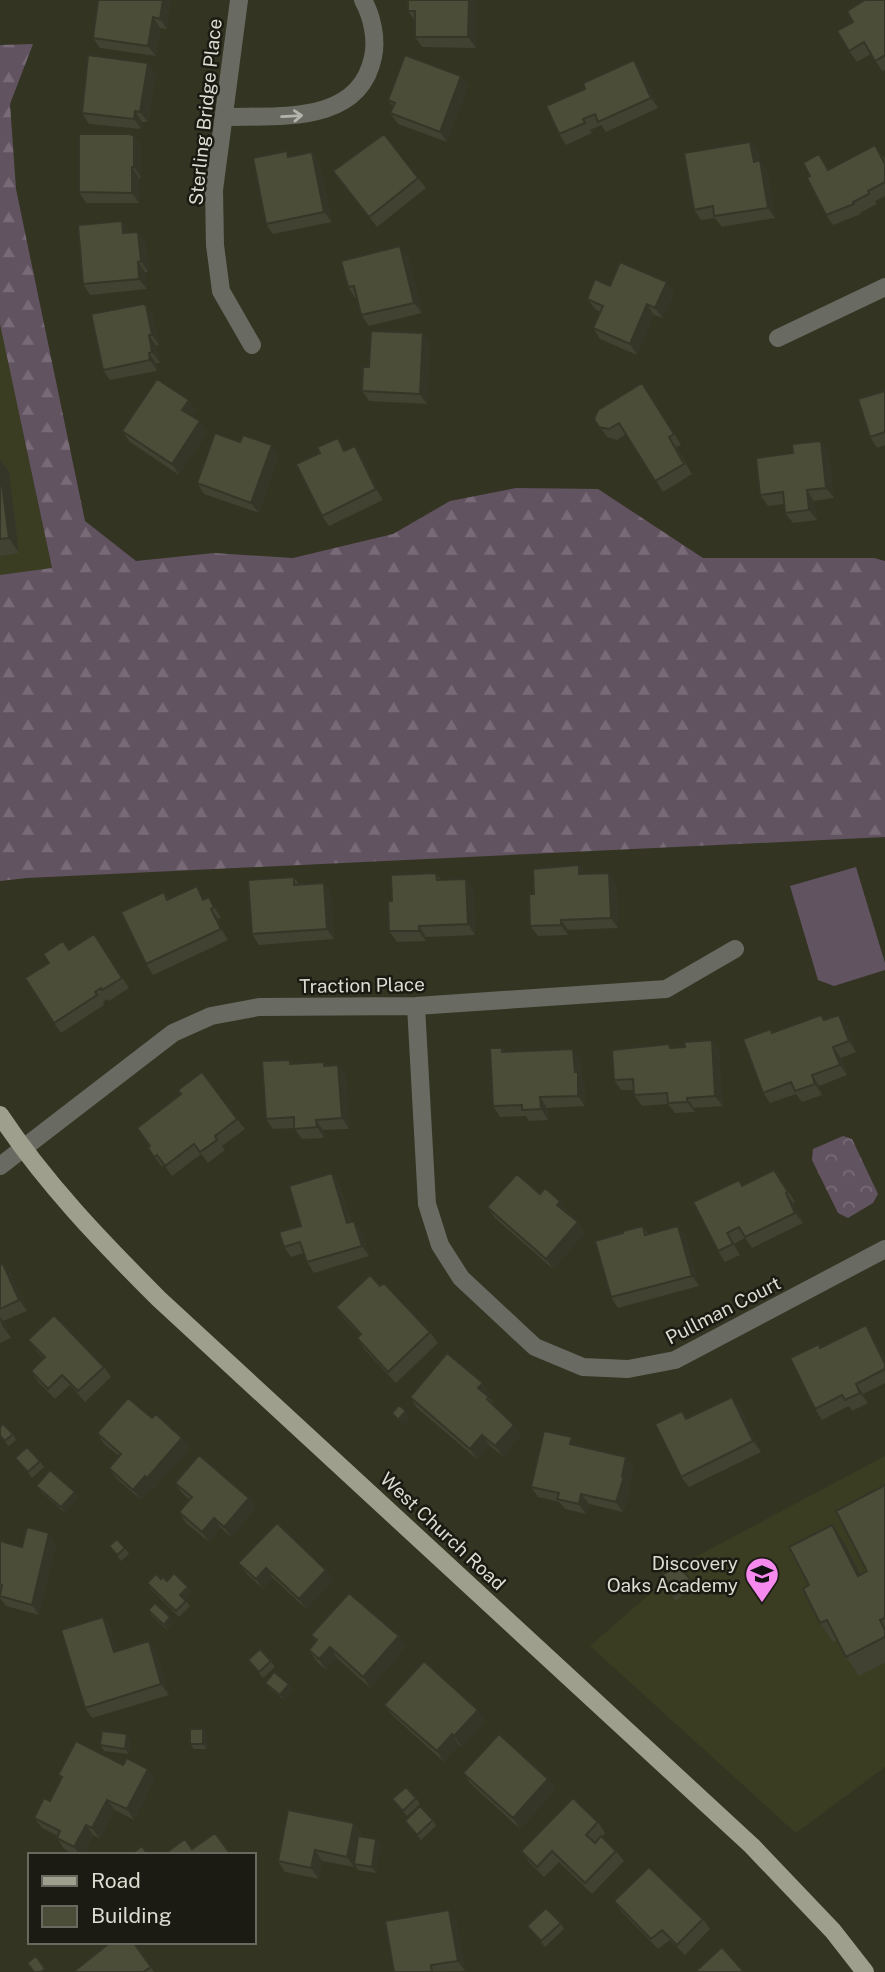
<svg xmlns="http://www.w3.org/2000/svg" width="885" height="1972" font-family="'Public Sans',sans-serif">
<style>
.built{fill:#3b3d23}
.forest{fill:url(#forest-firs)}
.park{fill:url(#park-crowns)}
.garden{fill:#625361}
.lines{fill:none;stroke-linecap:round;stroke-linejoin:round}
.minor{stroke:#696a61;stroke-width:18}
.major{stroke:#9ea08d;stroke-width:18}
.wall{fill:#414231}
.shaded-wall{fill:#353628}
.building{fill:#4c4d39;stroke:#353628;stroke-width:2}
.oneway{stroke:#b4b5aa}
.labels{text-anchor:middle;stroke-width:5;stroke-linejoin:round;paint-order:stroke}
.street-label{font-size:19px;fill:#dcddd1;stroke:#1b1b13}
.poi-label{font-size:19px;fill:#dcddd1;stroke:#1b1b13;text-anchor:end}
</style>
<defs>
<pattern id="forest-firs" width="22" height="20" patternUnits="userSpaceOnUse" patternTransform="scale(1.75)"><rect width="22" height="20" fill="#625361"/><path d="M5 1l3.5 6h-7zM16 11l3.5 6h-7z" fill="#786b77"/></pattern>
<pattern id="park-crowns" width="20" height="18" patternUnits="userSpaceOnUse" patternTransform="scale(1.75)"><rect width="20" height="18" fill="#625361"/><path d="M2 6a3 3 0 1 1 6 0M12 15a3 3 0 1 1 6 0" fill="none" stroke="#786b77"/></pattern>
</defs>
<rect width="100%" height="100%" fill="#333422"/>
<path class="built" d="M0,324L52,569L0,575Z
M885,1456V1767L796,1833L590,1646L686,1562Z"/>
<path class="forest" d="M33,44L10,104L16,189L85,521L136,561L214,553L293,558L393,534L450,501L516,488L598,489L703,558H874L885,561V837L27,878L0,881V575L52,568L0,324V45Z"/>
<path class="park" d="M843,1136L852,1139L878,1194L873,1203L848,1218L838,1213L812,1160L813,1149Z"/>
<path class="garden" d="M856,867L885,963V970L834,986L818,980L790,886Z"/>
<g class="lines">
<path class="minor" d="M239,0L214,190L215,245L221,291L252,345
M224,117C277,115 359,126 373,57C377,39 372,16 363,0
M778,338L885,287
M416,1006L427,1204L440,1245L461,1278L535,1347L583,1367L628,1369L675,1360L885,1249
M0,1166L173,1033L211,1016L259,1007L416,1006L666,989L735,949"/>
<path class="major" d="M0,1115C45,1183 101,1241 159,1299L752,1846L833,1931L865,1972"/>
</g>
<path class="wall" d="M171,0L167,29L160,28L156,56L100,48L93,38Z
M476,0V48L422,47L415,37V21L408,11Z
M885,0V70L882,71L871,54L857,62L849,51L853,22Z
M148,63L156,74L148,122H142L141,129L89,124L82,113Z
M641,70L658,108L606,132L601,125L590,130L592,133L566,145L559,134Z
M461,76L468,86L447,142L398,124L390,113L393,107L388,100Z
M134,136L141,146V178H139V203H86L79,192Z
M750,142L758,152L759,161L767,171L775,218L722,227L715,218L701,220L694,210Z
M312,152L319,163L332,222L273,234L266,224L291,157Z
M819,154L829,169L883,156L885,160V196L875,201L877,204L860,213L861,214L833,225L826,215L810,176Z
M333,171L418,178L426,188L377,227Z
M122,221L130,233L138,232L146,242L148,272H145L147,289L90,295L83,284Z
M408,256L422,313L369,326L361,315L357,298H355L348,287Z
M610,286L674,292L663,318L654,315L637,355L600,339L593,328L600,312L595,309L587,299Z
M146,305L153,316L159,345L156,346L160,363H156L157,371L110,380L103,370Z
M430,344L427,404L369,401L362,391Z
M885,391V445L877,448L870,437Z
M650,394L681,445L676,447L692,474L663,492L626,434L617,440L607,437L594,419Z
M189,400L196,410L192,416L200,421L208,432L179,475L130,442L122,431Z
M821,441L828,451L834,498L814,501L817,520L793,523L785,513L784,504L768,506L760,495L793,453Z
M240,442L272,445L279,455L259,513L204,494L197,483Z
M355,446L362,456L383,500L329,526L322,516L346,450Z
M0,459L9,472L19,553L0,556Z
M436,873L441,880L466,879L474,890L475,935L426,937V941L397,942L389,931L392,901Z
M585,874L617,884L618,928L568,930V935L538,936L530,926L534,894Z
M294,877L299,885L324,883L331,893L334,939L259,945L252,934Z
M164,892L169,899H205L216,907L221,918L218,919L228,940L153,975L146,964Z
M94,934L129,988L109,1001L108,999L103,1002L104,1005L61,1033L54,1023L69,950Z
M825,1020L847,1025L856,1052L841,1058L847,1075L819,1086L822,1095L802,1102L796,1094L770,1103L763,1093L773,1032Z
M712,1040L719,1051L723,1106L694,1108L695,1112L675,1113L668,1104L642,1106L634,1095V1090H621L614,1080L672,1047H685Z
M502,1048L505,1052L573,1049L581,1059L582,1078L585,1083V1106L547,1108L548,1120L529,1121L526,1116L500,1117L493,1106Z
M290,1060L293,1064L324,1062L326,1066L338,1065L346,1076L349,1129L323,1130L324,1138L302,1139L294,1128L273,1129L266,1119Z
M237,1119L245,1129L222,1146L225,1150L208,1163L201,1154L172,1176L164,1165L162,1167L148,1148L150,1146L137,1128Z
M332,1173L339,1184L351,1222L362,1231L369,1256L314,1273L307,1262L304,1253L291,1257L284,1247L301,1226Z
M739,1180L743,1186L782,1181L795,1202L793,1203L803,1223L752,1248L745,1238L734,1244L740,1255L725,1262L718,1251Z
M540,1194L568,1212L567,1213L578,1222L585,1233L553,1269L495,1218L487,1207Z
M643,1226L648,1234L678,1226L685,1236L699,1286L618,1308L611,1297L623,1233Z
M3,1264L11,1275L27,1311L3,1321L11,1338L0,1343V1265Z
M380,1286L430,1332L438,1343L396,1383L364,1349L357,1338L360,1335L344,1318L336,1307Z
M866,1325L873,1336L885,1359V1383L863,1394L868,1403L852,1411L849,1406L822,1420L815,1409L821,1347Z
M28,1340L104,1367L111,1377L85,1402L70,1385L55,1399L38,1382L31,1371L44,1359L36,1350Z
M490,1394L488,1396L496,1407L514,1425L521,1435L503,1456L490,1446L478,1460L417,1408L410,1397Z
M732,1397L739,1407L761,1452L689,1487L681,1477L682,1411L687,1419Z
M152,1418L190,1448L154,1488L153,1487L141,1500L116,1478L109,1468L119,1456L104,1444L97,1433Z
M0,1427L13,1434L16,1440L9,1446L0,1437Z
M572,1437L577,1445L634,1467L629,1485L631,1488L623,1512L589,1504L586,1514L565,1509L559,1502L538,1497L531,1487Z
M15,1458L40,1461L44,1467L32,1478Z
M175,1483L249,1498L256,1508L231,1537L221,1528L209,1542L186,1523L179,1512L190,1500L182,1493Z
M885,1485V1663L859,1676L846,1657L837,1640L833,1642L820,1623L809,1585L845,1544L861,1574L867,1571Z
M36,1486L75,1492L78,1497L65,1513L40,1491Z
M0,1541L22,1547L56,1544L39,1615L6,1606L0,1598Z
M109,1546L125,1548L129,1554L121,1561Z
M238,1563L326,1570L334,1580L306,1609L273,1578L263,1589L246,1573Z
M161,1579L188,1587L192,1592L185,1599L190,1606L179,1617L151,1589L147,1583Z
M658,1579H690L694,1585L676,1601Z
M148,1610L174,1623L167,1630L152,1616Z
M103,1617L110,1628L117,1651L149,1641L156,1652L169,1695L92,1718L85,1708Z
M311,1635L399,1636L406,1647L370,1688L337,1658L326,1670L316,1661L309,1650L316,1642Z
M248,1660L271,1661L275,1667L263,1678Z
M265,1683L289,1684L293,1689L284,1700L269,1688Z
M384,1705L486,1720L462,1747L459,1745L444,1762L392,1715Z
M207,1735V1749H194L190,1744Z
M130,1740L129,1754L104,1751L100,1745Z
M123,1765L155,1779L134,1820L115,1810L100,1839L93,1835L83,1855H76L64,1849L57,1838L58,1836L42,1828L34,1818L50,1801L61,1779L58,1775Z
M463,1773L548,1779L556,1789L520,1829L471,1784Z
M416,1798L420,1804L407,1816L392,1799Z
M433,1820L436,1826L421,1840L405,1821Z
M598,1822L605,1833L602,1837L616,1851L624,1861L592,1894L559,1862L544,1877L529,1862L521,1851Z
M354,1823L361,1833V1836L376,1839L380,1844L376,1873L358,1870L355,1865L354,1867L322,1861L319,1879L285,1872L278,1861Z
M614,1901L703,1919L710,1929L685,1955L670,1940L658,1949L621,1911Z
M456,1920L465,1971L394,1972Z
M561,1923L564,1929L545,1947L527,1926Z
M151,1967L154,1972H73Z"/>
<path class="shaded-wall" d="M163,0H171L167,29L160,19Z
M469,0H476V48L468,37Z
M153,17L160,28L156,56L148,46Z
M634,60L641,70L658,108L651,98Z
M148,63L156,74L148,122L140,112Z
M461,76L468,86L447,142L440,132Z
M135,111L142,122L141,129L134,119Z
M134,136L141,146V178L134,167Z
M750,142L758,152L761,172L754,162Z
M312,152L319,163L332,222L324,212Z
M760,160L767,171L775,218L768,208Z
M132,167L139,178V203L132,193Z
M122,221L130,231L131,244L123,233Z
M138,232L146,242L148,272L141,261Z
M400,246L408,256L422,313L414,303Z
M138,262L145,272L147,289L139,279Z
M667,282L674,292L663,318L655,308Z
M647,304L654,315L637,355L630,344Z
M146,305L153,316L159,345L152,335Z
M423,333L430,344L427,404L420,394Z
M149,335L156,346L160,363L152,352Z
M149,353L156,363L157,371L150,360Z
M189,400L196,410L190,420L182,410Z
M200,421L208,432L179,475L172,464Z
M821,441L828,451L834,498L826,488Z
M272,445L279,455L259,513L251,503Z
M355,446L362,456L383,500L376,489Z
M0,459L9,472L19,553L9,538L0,469Z
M807,490L814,501L817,520L809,510Z
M579,865L586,875L579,874Z
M609,873L617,884L618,928L611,918Z
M466,879L474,890L475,935L468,924Z
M324,883L331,893L334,939L327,929Z
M209,897L216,907L221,918L214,907Z
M211,909L218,919L228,940L221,929Z
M561,920L568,930V935L561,925Z
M419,926L426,937V941L419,931Z
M839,1015L847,1025L856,1052L849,1041Z
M712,1040L719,1051L723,1106L715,1096Z
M833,1047L841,1058L847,1075L840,1065Z
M573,1049L581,1059L582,1078L585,1083V1106L578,1096Z
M338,1065L346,1076L349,1129L342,1118Z
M812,1075L819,1086L822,1095L815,1084Z
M540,1097L547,1108L548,1120L541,1109Z
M687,1098L694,1108L695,1112L687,1102Z
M316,1120L323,1130L324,1138L317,1127Z
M332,1173L339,1184L354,1234L347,1223Z
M786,1193L793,1203L803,1223L795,1213Z
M560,1201L568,1212L565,1215L557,1205Z
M354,1221L362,1231L369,1256L362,1246Z
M578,1222L585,1233L553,1269L546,1259Z
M678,1226L685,1236L699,1286L692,1276Z
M727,1233L734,1244L740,1255L733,1244Z
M3,1264L11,1275L27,1311L19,1300Z
M0,1317L3,1321L11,1338L3,1327L0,1320Z
M866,1325L873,1336L885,1359V1364Z
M483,1383L490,1394L486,1398L478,1388Z
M856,1384L863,1394L868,1403L860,1393Z
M732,1397L739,1407L761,1452L753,1441Z
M406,1411L410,1417L402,1425L398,1420Z
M514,1425L521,1435L503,1456L495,1446Z
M482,1435L490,1446L478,1460L470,1449Z
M572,1437L579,1448L570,1444Z
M182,1438L190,1448L154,1488L147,1478Z
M626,1457L634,1467L629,1485L631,1488L623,1512L616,1502Z
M145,1476L153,1487L141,1500L133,1490Z
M75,1492L78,1497L65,1513L61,1507Z
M581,1494L589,1504L586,1514L579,1504Z
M249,1498L256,1508L231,1537L224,1527Z
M214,1518L221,1528L209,1542L202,1532Z
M832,1525L845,1544L871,1595L858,1576Z
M49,1533L56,1544L39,1615L32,1605Z
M266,1568L273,1578L263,1589L256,1579Z
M326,1570L334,1580L306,1609L299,1599Z
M188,1587L192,1592L184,1600L180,1595Z
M103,1617L110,1628L121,1663L114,1652Z
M170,1617L174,1623L167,1630L164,1625Z
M399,1636L406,1647L370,1688L363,1677Z
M149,1641L156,1652L169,1695L161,1684Z
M330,1647L337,1658L326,1670L319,1659Z
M289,1684L293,1689L284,1700L280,1695Z
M478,1710L486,1720L462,1747L454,1736Z
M203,1729L207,1735V1749L203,1744Z
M127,1734L130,1740L129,1754L125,1749Z
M452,1734L459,1745L444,1762L437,1751Z
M148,1769L155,1779L134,1820L127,1809Z
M548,1779L556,1789L520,1829L513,1818Z
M107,1800L115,1810L100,1839L92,1828Z
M354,1823L361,1833L354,1867L347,1857Z
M86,1825L93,1835L83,1855H80L74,1847Z
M376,1839L380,1844L376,1873L372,1867Z
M315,1850L322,1861L319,1879L311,1868Z
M449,1910L456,1920L465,1971L458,1961Z"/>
<path class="building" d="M98,0H163L160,19L153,17L148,46L93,38Z
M408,0H469L468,37H415V11H408Z
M865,0H885V55L875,61L864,42L849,51L837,31L853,22L847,11Z
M88,55L148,63L140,112L135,111L134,119L82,113Z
M405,55L461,76L440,132L390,113L395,103L388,100Z
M634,60L651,98L598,122L595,114L583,119L585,123L559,134L546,106L585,89L583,83Z
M79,134H130L134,136V167H132V193L79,192Z
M384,134L418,178L369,217L333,171Z
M750,142L754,162L760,160L768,208L714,216L713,206L694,210L684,153Z
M875,145L885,164V182L868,191L869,194L853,202L854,204L826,215L807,178L810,176L803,163L819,154L828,170Z
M287,151L288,157L312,152L324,212L266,224L253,158Z
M122,221L123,233L138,232L141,261L138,262L139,279L83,284L78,225Z
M400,246L414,303L361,315L354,286L348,287L341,261Z
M620,262L667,282L655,308L647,304L630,344L593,328L603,306L587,299L595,279L610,286Z
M143,304L146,305L152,335H149L152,352L149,353L150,360L103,370L91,314Z
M371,331L423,333L420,394L362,391L363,367H369Z
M157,379L189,400L182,410L200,421L172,464L122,431Z
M642,383L674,434L669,437L684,464L655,481L619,423L609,429L599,427L594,419L598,410Z
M885,391V432L870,437L858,399Z
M215,433L240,442L243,435L272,445L251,503L197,483Z
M338,438L344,451L355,446L376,489L322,516L296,464L320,453L317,447Z
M821,441L826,488L807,490L809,510L785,513L783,492L760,495L756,458L793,453L792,444Z
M0,469L9,538L0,539Z
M579,865V874L609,873L611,918L561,920V925L530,926L529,894H534L533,869Z
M436,873L437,880L466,879L468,924L419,926V931H389L388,901H392L391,875Z
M294,877V885L324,883L327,929L252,934L248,880Z
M197,886L203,900L209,897L214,907L211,909L221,929L146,964L121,912L164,892L167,900Z
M94,934L122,978L102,990L101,988L95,992L97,995L54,1023L25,978L49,963L43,954L63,941L69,950Z
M821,1015L824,1020L839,1015L849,1041L833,1047L840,1065L812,1075L815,1084L795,1091L791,1082L763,1093L743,1039L771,1029L772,1033Z
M712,1040L715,1096L687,1098V1102L668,1103L667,1093L634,1095L633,1079L614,1080L612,1050L669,1044L670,1048L685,1047L684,1042Z
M490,1048H502V1052L573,1049L575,1072H578V1096L540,1097L541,1109L522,1110V1105L493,1106Z
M290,1060V1064L324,1062V1066L338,1065L342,1118L316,1120L317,1127L294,1129V1117L266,1119L262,1061Z
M202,1072L237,1119L215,1136L217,1140L200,1152L194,1144L165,1166L157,1155L154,1157L148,1148L150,1146L137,1128L181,1094L178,1090Z
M774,1170L788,1192L786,1193L795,1213L745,1237L739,1227L727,1233L733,1244L718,1251L693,1202L739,1180L742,1186Z
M332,1173L347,1223L354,1221L362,1246L307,1262L300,1242L284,1247L279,1232L301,1226L289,1186Z
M517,1174L540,1194L545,1188L560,1201L557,1205L578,1222L546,1259L487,1207Z
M643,1226L645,1235L678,1226L692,1276L611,1297L595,1241L623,1233V1231Z
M3,1264L19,1300L0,1309V1265Z
M370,1275L380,1286L384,1283L430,1332L388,1372L357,1338L361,1334L336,1307Z
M54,1315L104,1367L78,1391L62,1375L48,1389L31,1371L45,1357L28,1340Z
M866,1325L885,1364V1369L856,1384L860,1393L845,1400L842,1395L815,1409L790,1358L819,1344L820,1348Z
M447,1353L483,1383L478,1388L489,1397L487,1399L514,1425L495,1446L482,1435L470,1449L410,1397Z
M732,1397L753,1441L681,1477L655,1424L682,1411L686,1419Z
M128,1398L152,1418L156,1414L182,1438L147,1478L145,1476L133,1490L109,1468L121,1454L97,1433Z
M399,1405L406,1411L398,1420L392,1413Z
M3,1424L13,1434L5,1441L0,1436V1427Z
M544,1431L572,1437L570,1444L626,1457L622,1477H624L616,1502L581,1494L579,1504L557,1499L559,1493L531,1487Z
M27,1447L40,1461L28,1472L15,1458Z
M199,1455L249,1498L224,1527L214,1518L202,1532L179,1512L192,1497L175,1483Z
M50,1470L75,1492L61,1507L36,1486Z
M885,1485V1618L880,1620L885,1630V1637L846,1657L827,1620L820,1623L803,1589L809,1585L789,1547L832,1525L858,1576L867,1571L836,1511Z
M277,1523L326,1570L299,1599L266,1568L256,1579L238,1563Z
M27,1527L49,1533L32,1605L0,1596L2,1585L0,1584V1541L22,1547Z
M117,1539L125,1548L117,1555L109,1546Z
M676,1563L690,1579L672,1595L658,1579Z
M174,1573L188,1587L180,1595L186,1601L176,1611L147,1583L156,1574L161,1579L163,1577L167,1581Z
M349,1593L399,1636L363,1677L330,1647L319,1659L309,1650L317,1640L311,1635Z
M155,1603L170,1617L164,1625L148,1610Z
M103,1617L114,1652L149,1641L161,1684L85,1708L61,1630Z
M260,1649L271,1661L259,1672L248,1660Z
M424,1661L478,1710L454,1736L452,1734L437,1751L384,1705Z
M274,1672L289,1684L280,1695L265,1683Z
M190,1729H203V1744H190Z
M102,1731L127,1734L125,1749L100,1745Z
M499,1734L548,1779L513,1818L463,1773Z
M76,1741L123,1765L127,1758L148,1769L127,1809L107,1800L92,1828L86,1825L74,1847L57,1838L60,1831L34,1818L44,1798L50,1801L62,1777L58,1775Z
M406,1787L416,1798L403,1811L392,1799Z
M573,1798L598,1822L586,1835L595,1843L601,1836L616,1851L585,1883L552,1851L537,1867L521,1851Z
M420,1806L433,1820L417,1835L405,1821Z
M288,1810L354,1823L347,1857L315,1850L311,1868L278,1861Z
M215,1833L231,1855H163L185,1839L192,1849Z
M358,1836L376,1839L372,1867L354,1864Z
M142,1846L148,1855H130Z
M649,1867L703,1919L677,1945L662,1930L651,1939L614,1901Z
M546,1908L561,1923L541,1941L527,1926Z
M449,1910L458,1961L431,1965L432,1972H394L385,1921Z
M111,1942H133L151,1967L143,1972H73Z
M722,1947L744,1972H697L696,1971Z
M36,1956L45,1969L41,1972H34L27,1963Z"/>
<defs><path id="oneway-shaft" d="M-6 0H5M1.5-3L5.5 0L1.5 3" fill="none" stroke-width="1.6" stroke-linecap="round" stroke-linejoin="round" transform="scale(1.75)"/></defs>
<use class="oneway" href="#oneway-shaft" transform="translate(292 116) rotate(-3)"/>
<defs>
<g id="school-pin" transform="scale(1.75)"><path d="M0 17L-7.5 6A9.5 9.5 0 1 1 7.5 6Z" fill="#f589ee" stroke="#1b1b13"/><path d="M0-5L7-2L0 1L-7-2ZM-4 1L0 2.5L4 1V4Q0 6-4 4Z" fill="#111"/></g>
</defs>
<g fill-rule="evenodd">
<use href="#school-pin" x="762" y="1574"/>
</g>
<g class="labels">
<g class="street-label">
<text transform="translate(205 112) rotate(-84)" y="7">Sterling Bridge Place</text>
<text transform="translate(362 985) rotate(-1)" y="7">Traction Place</text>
<text transform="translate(723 1310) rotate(-27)" y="7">Pullman Court</text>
<text transform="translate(443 1531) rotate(43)" y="7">West Church Road</text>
</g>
<g class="poi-label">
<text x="738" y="1570">Discovery<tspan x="738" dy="22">Oaks Academy</tspan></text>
</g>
</g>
<rect x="28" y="1853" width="228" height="91" fill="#1b1b13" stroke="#68695f" stroke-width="2"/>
<rect x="42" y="1876" width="35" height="10" fill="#9ea08d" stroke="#68695f" stroke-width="2"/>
<text x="91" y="1888" font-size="21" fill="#dcddd1">Road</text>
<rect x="42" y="1906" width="35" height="21" fill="#4c4d39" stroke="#68695f" stroke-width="2"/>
<text x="91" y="1923" font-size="21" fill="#dcddd1">Building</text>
</svg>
